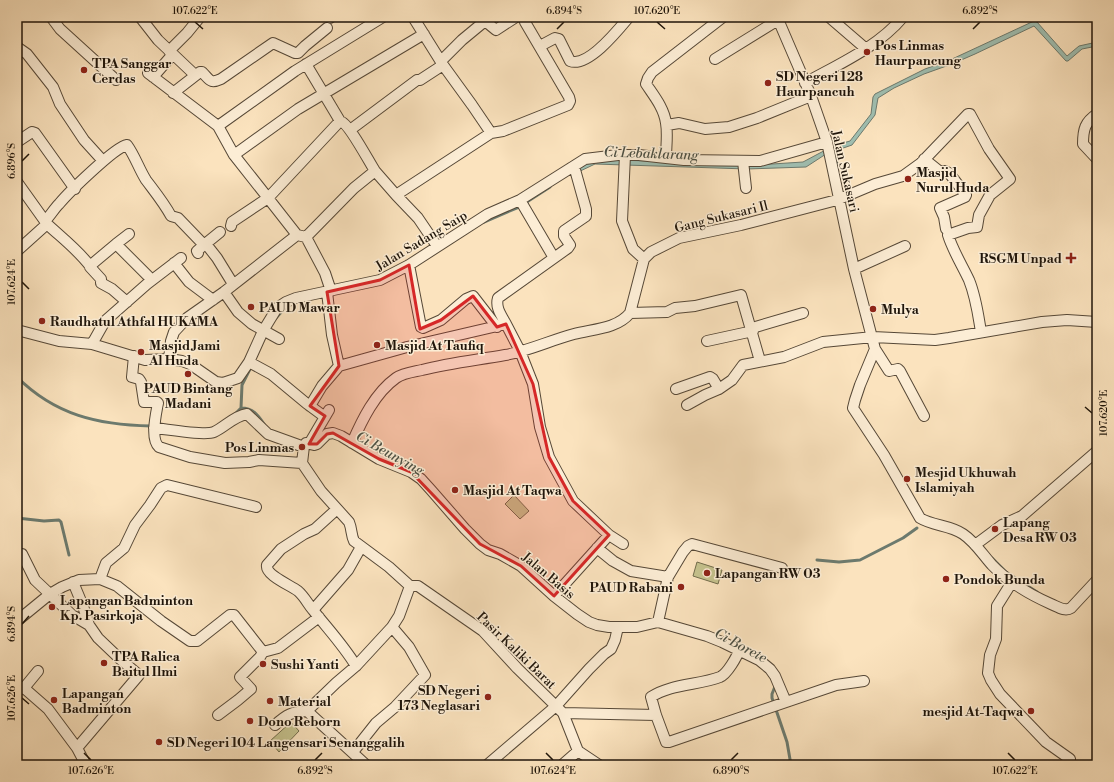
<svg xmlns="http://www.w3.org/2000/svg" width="1114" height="782" font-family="'Libre Bodoni',serif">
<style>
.green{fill:#c5c28d;stroke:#726c4c}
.water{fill:#9fbeb0;stroke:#6c7a6e}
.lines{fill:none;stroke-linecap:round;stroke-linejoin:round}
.stream{stroke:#6c7a6e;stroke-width:3}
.minor-casing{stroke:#564837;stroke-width:12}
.minor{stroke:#fcedd5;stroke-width:10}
.marked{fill:#d62828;fill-opacity:0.2;stroke:#d62828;stroke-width:3;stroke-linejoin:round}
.ticks{fill:none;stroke:#1f150a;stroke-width:1.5}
.poi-dot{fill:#8f2418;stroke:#fcedd5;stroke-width:1.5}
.labels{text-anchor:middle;stroke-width:3;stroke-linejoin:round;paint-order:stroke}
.poi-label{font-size:13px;font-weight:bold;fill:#1f150a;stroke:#fcedd5;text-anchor:start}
.street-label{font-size:13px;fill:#1f150a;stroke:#fcedd5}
.water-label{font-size:14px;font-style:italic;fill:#4c5044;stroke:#fcedd5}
.neatline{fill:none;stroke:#1f150a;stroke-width:1.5}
.ticks-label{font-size:10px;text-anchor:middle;fill:#1f150a}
</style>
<rect width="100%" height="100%" fill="#fbe3be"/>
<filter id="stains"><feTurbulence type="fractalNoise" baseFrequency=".005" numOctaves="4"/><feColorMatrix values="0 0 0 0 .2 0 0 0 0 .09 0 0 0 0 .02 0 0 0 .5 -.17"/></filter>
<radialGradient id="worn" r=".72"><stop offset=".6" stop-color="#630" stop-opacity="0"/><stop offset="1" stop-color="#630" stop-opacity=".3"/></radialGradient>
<path class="green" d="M514,495L529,511L520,519L505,504Z
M697,562L722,570L718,584L693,576Z
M291,722L299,731L279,752L270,741Z"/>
<path class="water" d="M1034,21L1037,22L1067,56L1079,46L1097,42V46L1082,49L1068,61H1066L1034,26L975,54L952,64L924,74L894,88L878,98L875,115L852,145L826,154L806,167L747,169L595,164L574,174L573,170L593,159L757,165L803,162L833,146L850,141L871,114L873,97L875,94L925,69L950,60Z"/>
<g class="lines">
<path class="stream" d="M834,148L837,164
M484,222L519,207L550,187
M276,318L284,309
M17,377C55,415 98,425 151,426
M241,408L242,385L251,367
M234,415L241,408C253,408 258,415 264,424
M17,518L44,521L59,520L61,522L69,555
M992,558L1006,572L1037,592
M817,560L839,562L860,560L903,538L917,528
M776,684L772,694V698L787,742L791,765"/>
<g class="minor-casing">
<path id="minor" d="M51,17L60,29L116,80
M140,17L158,40L195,75
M413,17L443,65L472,105L491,133
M777,17L811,96L827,142L854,269L875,349L860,385L855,400L853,408L884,455L920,518C933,526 950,525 963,534C975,542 983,555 992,565C1008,582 1031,595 1051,604C1058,607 1065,612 1071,608L1097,580
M829,17L865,48
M330,18L331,17
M540,46L555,38L559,39L570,61C588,68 619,29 629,17
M17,47L27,54L53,87L60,104L84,140L103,161
M169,51L187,33L200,17
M715,59L783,17
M441,61L462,40L485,21L496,30L516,17
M306,64L340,121
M148,73L218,126L234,155L268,198L297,235L306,237L354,188L375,171L396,195L491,133L503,131L568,105L570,101L569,97L525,22
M153,77L173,54
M805,83C839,64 878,47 903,17
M173,93L200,72H202C210,80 210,84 221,79L273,43L295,53H298L305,46L327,28
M1097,114C1085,122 1083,129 1083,144L1097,159
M667,125L679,123L705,129L729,127L757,118L811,96
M218,126L295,71L383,17
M350,130L417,80H420L443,65
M17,142L32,132L35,133L75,189
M234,155L298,109L424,34
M625,155L622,221L633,249L644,259
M666,158C666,147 668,134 666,123C664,108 654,96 646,84L648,78L652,72L723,17
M924,159L939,171H945L949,173L966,195L965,197L940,208L944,217L946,229
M743,161L746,188
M17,182L47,224L17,251
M396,195L418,218L437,246
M520,200L554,258
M45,221C50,216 54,209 59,204C69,192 115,147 127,145C135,156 139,169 146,180C155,192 164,203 171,216L178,218L204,245L220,232
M47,224C62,238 78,250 90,266
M231,226L232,222L268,198L340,121C349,123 369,162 375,171
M306,237L325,273L331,291
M116,244L129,234
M206,244L217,258L233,284
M198,253L197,251L204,245
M174,263L189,282L213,300
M409,265L421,327L423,328L441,320L466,299L473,296L497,327
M854,269L905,246
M224,292L238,312L252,324L279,339
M327,292L332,335L339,366
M127,302L112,289L101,283V279L90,267L91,265L116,244L152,280
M630,313L667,312L675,308L695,306L741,295L760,361
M506,324C502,316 495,308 498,298L568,248L570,245L564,236V231L586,216V209L574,166
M752,328L803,313
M17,330L59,341L92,344L145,360L169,359L182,361L190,364L216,382L223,383L238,378L249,362L263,331L277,308L286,302L296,298L380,280L409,265L488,214L520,200L585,159L618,155H639L684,160L760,161L827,142
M707,341L753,331
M92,344L105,321L147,284L181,258
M875,349L889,371L898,369L900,371L924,416
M134,356L132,377L139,379L141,382L144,402H157L158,403C156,414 150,439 159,447L190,457L225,463L249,462L259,460L302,463
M169,359L171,341L174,332L187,318L224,292L297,235
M249,362L271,374L306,403L325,417
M676,389L710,377L713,379L719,389
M687,405L705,395L719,389L732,380L743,365L784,357L823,342L873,337L935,340L949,338L1042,322L1067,320L1097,322
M310,406L322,386L339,366L407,347L506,324L520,351L533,384L540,427L549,457L573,501L609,535L623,544
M154,428C166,429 205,436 214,432C225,427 234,416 247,414L268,434L304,447
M306,443L314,445L317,444L327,434L333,433L341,436L379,459L411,472L421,479L431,490L465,529L480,544L488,550L500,554L521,566L554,596L577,614L589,622L597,625L609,627H637L658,622L707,636L722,642L759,660L770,669L775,676L786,702
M352,443C362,420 375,393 396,378C403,373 413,372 422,370C449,363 477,360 505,355C529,351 551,340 574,334C593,329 617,329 630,313L644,259L651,252L679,238L741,225L837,200L875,184L903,176L921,163L968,114H970L989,149L1010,179L990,195L979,215L977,227L968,228L948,235C953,251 962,265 969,280C976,297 978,314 981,332
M309,444L329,410
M304,446L302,463L321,491L349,522C352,529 351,535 354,541L389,567L410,586H418L483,631L517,668L563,713L578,751L599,765
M337,509L315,529L304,534L281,549L267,565C265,575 290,585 298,591C304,596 308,604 313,610C328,629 344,646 356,666
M975,545L1002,525L1022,516L1097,451
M597,548L613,561L631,571L668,577
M17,554H22L35,580L72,615L89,625L98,638L120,659L139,675L77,748
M100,579L106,563L124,548L135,525L150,505L161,488L167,485L256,507
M73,582L83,606L89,625
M1012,582L997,606L996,639L990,655L988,673L991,680L1000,694L1046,742L1070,759
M554,596L609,535
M313,610L348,570L361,547
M17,621L50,594L62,587L79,580L100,579L117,586L161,621L190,641H197L230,615H234L263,652
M658,622L668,577L683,552L688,546L692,544L782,568
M739,650C737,657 727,674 720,677C699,685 670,684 651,697L656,715L666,742H669L836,685L864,681
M24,688L38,671
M17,689L24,688L48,709L77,748L86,765
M307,711L366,765
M563,713L656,715
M218,715L238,700L251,689L240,677L260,657L263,652L278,648L319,617
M275,725C287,714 292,712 307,711L336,683L356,666L392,627L399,616L410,586
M353,752L376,723L395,707L425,675L409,647L392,627
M487,765L556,706L589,669L604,654L611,649L615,640L618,627
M562,765L578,751"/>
</g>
<use href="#minor" class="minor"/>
</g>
<path class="marked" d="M409,265L420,329L441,320L473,296L497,327L506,324L533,384L549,457L573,501L609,535L554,596L521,566L480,544L411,472L379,459L333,433L327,434L317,444H309L325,416L310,406L339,366L327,292L380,280Z"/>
<path class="ticks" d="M195,22L203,29M657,22L665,29M557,29L564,22M973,29L980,22M22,161L29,154M22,282L29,289M1085,407L1092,413M22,624L29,616M22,698L29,704M84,753L91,760M546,753L553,760M1008,753L1015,760M315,760L322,753M731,760L738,753"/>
<g class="poi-dot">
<circle cx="867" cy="52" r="4"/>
<circle cx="84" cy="70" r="4"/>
<circle cx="768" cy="83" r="4"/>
<circle cx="908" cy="179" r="4"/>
<path d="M1069 252h4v4h4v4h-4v4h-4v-4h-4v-4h4z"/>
<circle cx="251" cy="307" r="4"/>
<circle cx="873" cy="309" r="4"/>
<circle cx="42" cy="321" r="4"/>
<circle cx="377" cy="345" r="4"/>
<circle cx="141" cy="352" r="4"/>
<circle cx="188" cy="374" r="4"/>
<circle cx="302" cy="447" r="4"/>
<circle cx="907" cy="479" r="4"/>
<circle cx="455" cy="490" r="4"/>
<circle cx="995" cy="529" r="4"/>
<circle cx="707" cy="573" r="4"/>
<circle cx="946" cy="579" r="4"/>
<circle cx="681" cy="587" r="4"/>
<circle cx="52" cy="607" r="4"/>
<circle cx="104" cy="663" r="4"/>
<circle cx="263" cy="664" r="4"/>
<circle cx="488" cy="697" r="4"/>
<circle cx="54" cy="700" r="4"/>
<circle cx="270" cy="701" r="4"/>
<circle cx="1031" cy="711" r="4"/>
<circle cx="250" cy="721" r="4"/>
<circle cx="159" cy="742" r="4"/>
</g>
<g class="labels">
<g class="poi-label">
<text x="875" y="50">Pos Linmas<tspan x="875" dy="15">Haurpancung</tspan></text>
<text x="92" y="68">TPA Sanggar<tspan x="92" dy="15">Cerdas</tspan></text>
<text x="776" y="81">SD Negeri 128<tspan x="776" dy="15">Haurpancuh</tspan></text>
<text x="916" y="177">Masjid<tspan x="916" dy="15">Nurul Huda</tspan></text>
<text x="1062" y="263" text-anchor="end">RSGM Unpad</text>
<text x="259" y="312">PAUD Mawar</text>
<text x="881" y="314">Mulya</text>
<text x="50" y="326">Raudhatul Athfal HUKAMA</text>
<text x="149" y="350">Masjid Jami<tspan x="149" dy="15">Al Huda</tspan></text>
<text x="385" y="350">Masjid At Taufiq</text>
<text x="188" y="393" text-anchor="middle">PAUD Bintang<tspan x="188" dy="15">Madani</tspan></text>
<text x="294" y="452" text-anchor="end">Pos Linmas</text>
<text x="915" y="477">Mesjid Ukhuwah<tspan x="915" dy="15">Islamiyah</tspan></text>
<text x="463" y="495">Masjid At Taqwa</text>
<text x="1003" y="527">Lapang<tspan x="1003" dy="15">Desa RW 03</tspan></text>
<text x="715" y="578">Lapangan RW 03</text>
<text x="954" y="584">Pondok Bunda</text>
<text x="673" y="592" text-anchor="end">PAUD Rabani</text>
<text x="60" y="605">Lapangan Badminton<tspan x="60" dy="15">Kp. Pasirkoja</tspan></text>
<text x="112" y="661">TPA Ralica<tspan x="112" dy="15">Baitul Ilmi</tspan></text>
<text x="271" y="669">Sushi Yanti</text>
<text x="480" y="695" text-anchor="end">SD Negeri<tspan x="480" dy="15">173 Neglasari</tspan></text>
<text x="62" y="698">Lapangan<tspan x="62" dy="15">Badminton</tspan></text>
<text x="278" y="706">Material</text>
<text x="1023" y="716" text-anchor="end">mesjid At-Taqwa</text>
<text x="258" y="726">Dono Reborn</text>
<text x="167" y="747">SD Negeri 104 Langensari Senanggalih</text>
</g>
<g class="street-label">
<text transform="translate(846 171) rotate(77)" y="5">Jalan Sukasari</text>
<text transform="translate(721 216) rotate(-14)" y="5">Gang Sukasari Il</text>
<text transform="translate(421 240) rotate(-31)" y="5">Jalan Sadang Saip</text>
<text transform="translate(549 575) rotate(40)" y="5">Jalan Basis</text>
<text transform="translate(517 650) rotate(44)" y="5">Pasir Kaliki Barat</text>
</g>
<g class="water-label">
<text transform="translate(651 153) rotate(2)" y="5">Ci Lebaklarang</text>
<text transform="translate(390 453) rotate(29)" y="5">Ci Beunying</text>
<text transform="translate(741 645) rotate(28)" y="5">Ci Borete</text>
</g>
</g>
<rect width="1114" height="782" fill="none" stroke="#fbe3be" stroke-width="44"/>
<rect x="22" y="22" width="1070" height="738" class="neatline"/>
<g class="ticks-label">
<text x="195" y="14">107.622°E</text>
<text x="564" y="14">6.894°S</text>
<text x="657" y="14">107.620°E</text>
<text x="980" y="14">6.892°S</text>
<text transform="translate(11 161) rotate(-90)" y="4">6.896°S</text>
<text transform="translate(11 282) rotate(-90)" y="4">107.624°E</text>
<text transform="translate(1103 413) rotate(-90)" y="4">107.620°E</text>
<text transform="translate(11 624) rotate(-90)" y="4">6.894°S</text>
<text transform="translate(11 698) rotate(-90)" y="4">107.626°E</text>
<text x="91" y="774">107.626°E</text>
<text x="315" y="774">6.892°S</text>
<text x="553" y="774">107.624°E</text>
<text x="731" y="774">6.890°S</text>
<text x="1015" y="774">107.622°E</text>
</g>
<rect width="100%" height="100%" filter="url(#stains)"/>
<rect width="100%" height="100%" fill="url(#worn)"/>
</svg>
